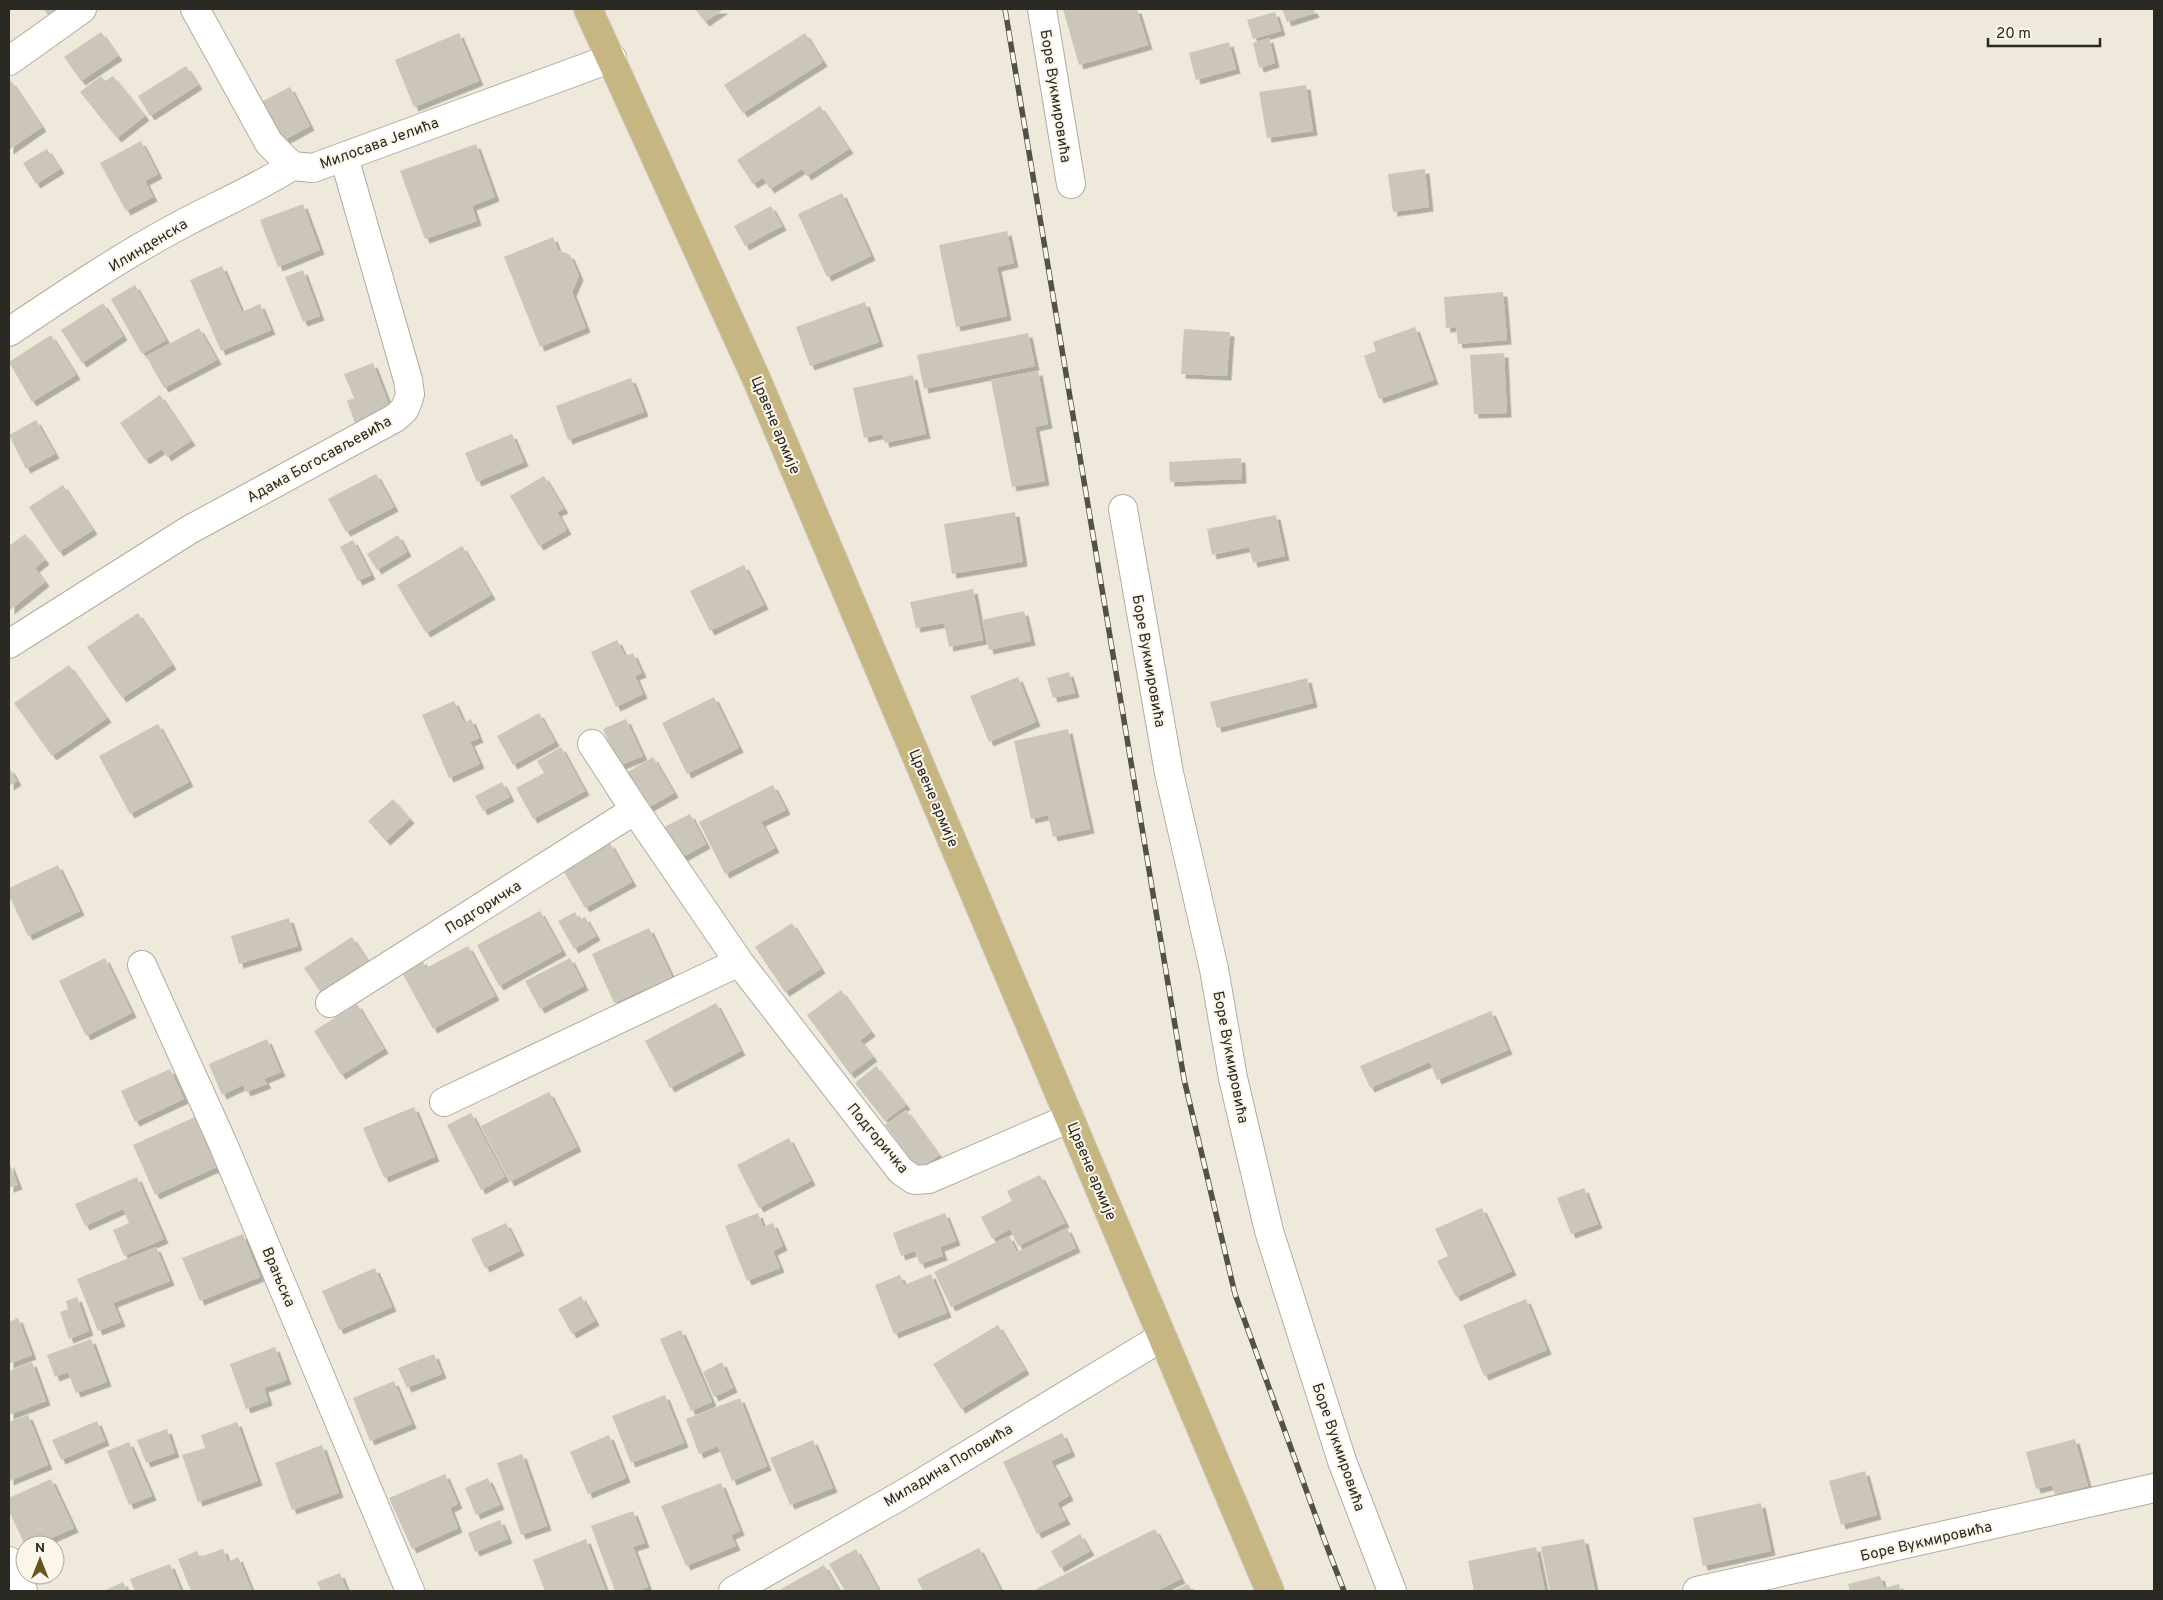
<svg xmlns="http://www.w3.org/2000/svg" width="2163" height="1600" font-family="Overpass,sans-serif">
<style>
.building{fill:#cbc6b9;filter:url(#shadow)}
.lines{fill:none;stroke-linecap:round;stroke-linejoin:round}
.minor-casing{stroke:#b1ac9f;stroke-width:30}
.major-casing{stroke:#ccccca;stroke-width:30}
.minor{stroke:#fff;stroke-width:28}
.major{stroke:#c8b682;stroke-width:28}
.rail-casing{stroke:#525049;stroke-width:5.5}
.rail{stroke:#fbf6e9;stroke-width:4;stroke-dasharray:11;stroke-linecap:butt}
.labels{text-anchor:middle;stroke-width:4;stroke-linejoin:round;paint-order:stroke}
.street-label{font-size:15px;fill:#2b2924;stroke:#fbf6e9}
</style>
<defs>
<filter id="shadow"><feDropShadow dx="4.5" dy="4.5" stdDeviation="0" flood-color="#0004"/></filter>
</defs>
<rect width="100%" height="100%" fill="#eee9db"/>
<path class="building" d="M43,9H61L50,17Z
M695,9H724L705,22Z
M1063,9H1137L1148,45L1079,65Z
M1282,9H1313L1315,13L1287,22Z
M1275,12L1281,31L1253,39L1247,20Z
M101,32L118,56L81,81L64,57Z
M459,33L479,81L414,107L395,60Z
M805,33L823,62L743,113L724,85Z
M1269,38L1275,63L1259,68L1253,43Z
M1229,42L1236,69L1196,80L1189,53Z
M186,66L198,85L150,116L138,96Z
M101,76L105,81L113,76L145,116L117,138L80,92Z
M11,81L42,127L9,150V82Z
M1306,85L1313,131L1267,138L1259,92Z
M290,87L310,126L279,143L259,103Z
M820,106L849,149L807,176L802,169L770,189L763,178L753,184L737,160Z
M141,141L158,174L145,181L153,197L126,211L100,163Z
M476,144L495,197L472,206L477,221L425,239L400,171Z
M47,149L60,169L36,184L23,163Z
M1425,169L1429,207L1393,212L1388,174Z
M842,193L871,256L827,277L798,214Z
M303,204L320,250L278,267L260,220Z
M771,206L782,226L745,246L734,226Z
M1007,231L1014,263L997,267L1007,316L956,327L939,245Z
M553,237L558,250L570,255L579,276L572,292L586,328L540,347L504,257Z
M222,266L242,312L260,304L271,330L221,351L190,280Z
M303,270L320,316L303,322L285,277Z
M135,285L166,340L142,354L111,299Z
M1503,292L1507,340L1458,344L1456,327L1446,328L1444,297Z
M865,302L879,342L810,366L796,327Z
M103,303L123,336L82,363L61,330Z
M1415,327L1434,380L1379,399L1364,356L1376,351L1373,342Z
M199,328L217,360L164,388L146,356Z
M1184,329L1230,332L1227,376L1181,374Z
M1028,333L1035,366L924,389L917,355Z
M51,335L76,375L32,402L9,362Z
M1504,353L1507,413L1474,414L1470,355Z
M373,363L391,410L355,423L347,401L354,398L344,374Z
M1038,371L1048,424L1035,427L1045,481L1012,487L991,380Z
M913,375L926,434L885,443L882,434L864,438L853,388Z
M631,378L644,412L568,440L556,406Z
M160,395L191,441L167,457L162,449L145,460L120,423Z
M36,420L55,454L26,469L9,435Z
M512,434L524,462L477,482L465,453Z
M1241,458L1242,479L1170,482L1169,462Z
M376,474L394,507L346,532L328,499Z
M544,476L564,509L557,512L567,530L539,546L510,496Z
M63,485L93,530L59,552L29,507Z
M1015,512L1023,562L952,574L944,524Z
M1276,515L1285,556L1253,563L1249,547L1212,555L1207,529Z
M25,534L45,560L35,568L45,582L10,610L9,546Z
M398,535L407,552L377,570L367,554Z
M353,540L371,575L358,581L340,547Z
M462,546L491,595L426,633L397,585Z
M744,565L764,605L710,631L690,591Z
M973,589L983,640L949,647L944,623L916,628L910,602Z
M1024,611L1031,641L989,650L982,620Z
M138,613L172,665L122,698L87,647Z
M617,640L625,656L633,653L642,673L635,676L643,694L616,707L591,652Z
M69,665L107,718L52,756L14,703Z
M1069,672L1075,693L1053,698L1047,678Z
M1018,677L1036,722L989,742L970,696Z
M1307,678L1313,703L1217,728L1210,702Z
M714,697L739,748L687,774L662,723Z
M454,701L464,723L471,719L479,738L470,742L480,764L449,778L422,715Z
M539,713L555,742L513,765L497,736Z
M626,719L643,756L619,766L603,729Z
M158,724L189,782L130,814L99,756Z
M1068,729L1090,829L1053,837L1048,815L1031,819L1014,741Z
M561,747L585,791L533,819L516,788L544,773L537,761Z
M653,757L674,793L642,811L621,776Z
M9,767L17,781L9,786Z
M502,782L510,797L483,811L475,796Z
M773,785L786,810L761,822L775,848L725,874L699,822Z
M393,799L410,819L386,841L368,821Z
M690,814L706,844L681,858L664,827Z
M610,843L632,882L585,908L563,870Z
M58,865L80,911L28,936L9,895V888Z
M540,911L562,951L499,986L477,945Z
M575,912L579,920L585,917L596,936L574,949L558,921Z
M289,918L298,946L239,964L231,936Z
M792,923L821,969L785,992L755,947Z
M649,928L672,977L614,1003L592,954Z
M352,937L369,963L321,993L304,968Z
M468,946L495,996L433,1029L401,971L422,960L426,968Z
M105,958L132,1013L86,1036L59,981Z
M570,958L584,986L540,1009L525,981Z
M841,990L871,1032L860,1040L873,1057L850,1074L807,1015Z
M716,1003L741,1051L670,1088L645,1041Z
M357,1004L384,1049L341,1075L314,1031Z
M1491,1011L1508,1050L1437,1080L1430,1062L1370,1088L1360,1066Z
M267,1039L281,1072L264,1079L267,1084L246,1092L243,1085L222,1095L209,1064Z
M876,1066L906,1105L885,1121L855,1083Z
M170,1069L184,1099L135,1122L121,1091Z
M549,1092L577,1147L510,1182L481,1126Z
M414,1107L435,1157L384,1178L363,1128Z
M906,1110L939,1155L919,1170L885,1125Z
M471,1113L505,1177L481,1190L447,1125Z
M197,1116L219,1166L155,1195L133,1145Z
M789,1138L811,1181L759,1208L737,1165Z
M9,1162L18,1185L9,1188Z
M1040,1175L1065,1223L1018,1246L1010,1229L992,1239L981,1217L1012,1201L1007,1191Z
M137,1177L164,1239L124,1256L113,1230L129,1223L123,1209L85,1226L75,1204Z
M1584,1188L1598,1224L1571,1234L1557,1198Z
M1482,1208L1512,1271L1456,1297L1437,1261L1448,1256L1435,1229Z
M758,1213L763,1227L773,1223L783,1246L773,1251L780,1268L747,1281L725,1226Z
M945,1213L956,1241L940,1247L943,1256L920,1264L915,1251L901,1256L893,1233Z
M506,1223L520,1251L485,1268L471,1239Z
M1067,1228L1076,1248L951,1307L934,1272L1009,1236L1017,1252Z
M243,1234L260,1277L200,1301L182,1258Z
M156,1247L170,1281L113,1303L121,1322L98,1331L77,1279Z
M375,1268L392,1307L339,1330L322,1291Z
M931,1274L947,1313L894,1334L875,1285L900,1275L904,1285Z
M581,1296L595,1321L572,1334L558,1309Z
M77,1297L89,1331L69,1339L60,1312L68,1309L66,1301Z
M1526,1299L1547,1350L1484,1376L1463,1325Z
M18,1318L32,1355L9,1364V1322Z
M998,1325L1025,1370L961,1409L933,1364Z
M681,1330L712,1402L691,1411L660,1339Z
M91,1339L107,1382L76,1393L68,1372L55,1377L47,1355Z
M275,1347L287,1380L264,1388L268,1401L246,1409L230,1364Z
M434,1354L442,1374L407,1388L398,1368Z
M32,1362L46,1401L9,1415V1371Z
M722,1362L733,1388L714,1397L703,1372Z
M394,1381L412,1424L370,1441L353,1398Z
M665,1395L684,1443L631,1463L612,1416Z
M740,1398L767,1466L732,1481L718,1446L699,1454L686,1419Z
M28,1415L48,1465L9,1481V1422Z
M97,1421L105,1441L61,1460L52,1440Z
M237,1422L258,1481L198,1502L182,1455L205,1448L201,1435Z
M167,1429L175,1453L146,1463L137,1440Z
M1062,1433L1071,1452L1051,1461L1069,1496L1057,1503L1066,1520L1037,1534L1003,1462Z
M609,1435L626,1478L588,1494L570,1452Z
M2075,1439L2088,1486L2055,1495L2052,1485L2036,1489L2026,1452Z
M813,1440L833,1488L790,1505L770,1458Z
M129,1442L152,1496L129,1505L107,1451Z
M322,1445L339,1493L292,1510L275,1463Z
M522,1454L547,1526L521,1535L497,1463Z
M1865,1471L1877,1515L1841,1525L1829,1481Z
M445,1474L458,1504L450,1508L458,1528L412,1549L389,1498Z
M488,1478L500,1505L476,1515L465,1488Z
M51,1479L74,1528L36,1545H25L9,1511V1498Z
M721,1483L740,1531L731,1535L736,1546L686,1566L661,1506Z
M1761,1503L1771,1551L1703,1566L1693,1518Z
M633,1511L645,1543L633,1547L648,1587L637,1591H615L591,1526Z
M500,1520L508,1539L475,1552L468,1533Z
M1155,1529L1181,1579L1156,1591H1038L1036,1589Z
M1080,1534L1090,1551L1060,1568L1051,1551Z
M586,1539L606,1591H545L533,1560Z
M1584,1539L1595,1591H1550L1541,1547Z
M1536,1547L1545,1591H1474L1468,1561Z
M979,1548L1001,1591H923L917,1579Z
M223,1549L228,1562L238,1557L252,1591H191L178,1559L197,1551L200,1557Z
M856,1549L879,1591H845L829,1564Z
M170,1564L181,1591H135L130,1579Z
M824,1565L839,1591H783L781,1589Z
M340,1573L347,1591H321L317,1582Z
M1880,1576L1884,1588L1899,1584L1901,1591H1850L1848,1584Z
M123,1582L127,1591H104Z
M1188,1584L1192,1591H1173Z"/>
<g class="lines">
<g class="minor-casing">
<path id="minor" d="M195,9L269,143L292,166L313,168L612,58
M1042,9L1071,184
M9,61L82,9
M9,332C64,295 125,254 184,223C220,204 258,188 292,166
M1123,509L1169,773L1214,969L1233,1078L1269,1231L1342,1461L1392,1591
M9,644L189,530L395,418L404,410L408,401L410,394L408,380L344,157
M592,744L635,810L739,962L901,1171L914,1180L929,1179L1070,1118
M142,965L223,1144L410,1591
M330,1003L635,810
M444,1102L739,962
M9,1561L23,1591
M733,1591L905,1493L1162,1337
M1697,1591L2154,1488"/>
</g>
<g class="major-casing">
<path id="major" d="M588,9L756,378L1270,1591"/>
</g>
<use href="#minor" class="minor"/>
<use href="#major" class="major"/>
<g class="rail-casing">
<path id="rail" d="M1005,9L1184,1079L1235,1294L1324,1539L1344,1591"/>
</g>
<use href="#rail" class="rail"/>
</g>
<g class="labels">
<g class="street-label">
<text transform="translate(1056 96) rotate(81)" y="5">Боре Вукмировића</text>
<text transform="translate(379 143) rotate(-20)" y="5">Милосава Јелића</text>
<text transform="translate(148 245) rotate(-31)" y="5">Илинденска</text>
<text transform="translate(776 425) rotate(67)" y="5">Црвене армије</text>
<text transform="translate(319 459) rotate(-29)" y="5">Адама Богосављевића</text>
<text transform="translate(1149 661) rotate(80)" y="5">Боре Вукмировића</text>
<text transform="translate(934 798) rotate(67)" y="5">Црвене армије</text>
<text transform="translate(483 907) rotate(-32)" y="5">Подгоричка</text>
<text transform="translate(1231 1057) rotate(79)" y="5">Боре Вукмировића</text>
<text transform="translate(878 1138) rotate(50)" y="5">Подгоричка</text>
<text transform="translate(1092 1171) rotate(67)" y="5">Црвене армије</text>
<text transform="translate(279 1277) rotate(67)" y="5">Врањска</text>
<text transform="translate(1339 1447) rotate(71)" y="5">Боре Вукмировића</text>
<text transform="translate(948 1465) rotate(-31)" y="5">Миладина Поповића</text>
<text transform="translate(1926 1541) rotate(-13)" y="5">Боре Вукмировића</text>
</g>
</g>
<rect width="2163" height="1600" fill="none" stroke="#2b2924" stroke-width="20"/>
<g transform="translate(40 1560)"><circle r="24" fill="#fbf6e9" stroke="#a8a49a"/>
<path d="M0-4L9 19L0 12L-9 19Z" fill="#665421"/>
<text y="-8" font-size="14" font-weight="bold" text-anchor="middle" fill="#2b2924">N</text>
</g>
<path d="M1988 38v8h112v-8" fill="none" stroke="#2b2924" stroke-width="2.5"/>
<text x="1996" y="38" font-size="15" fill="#2b2924" stroke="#fbf6e9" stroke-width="4" paint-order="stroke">20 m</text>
</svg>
